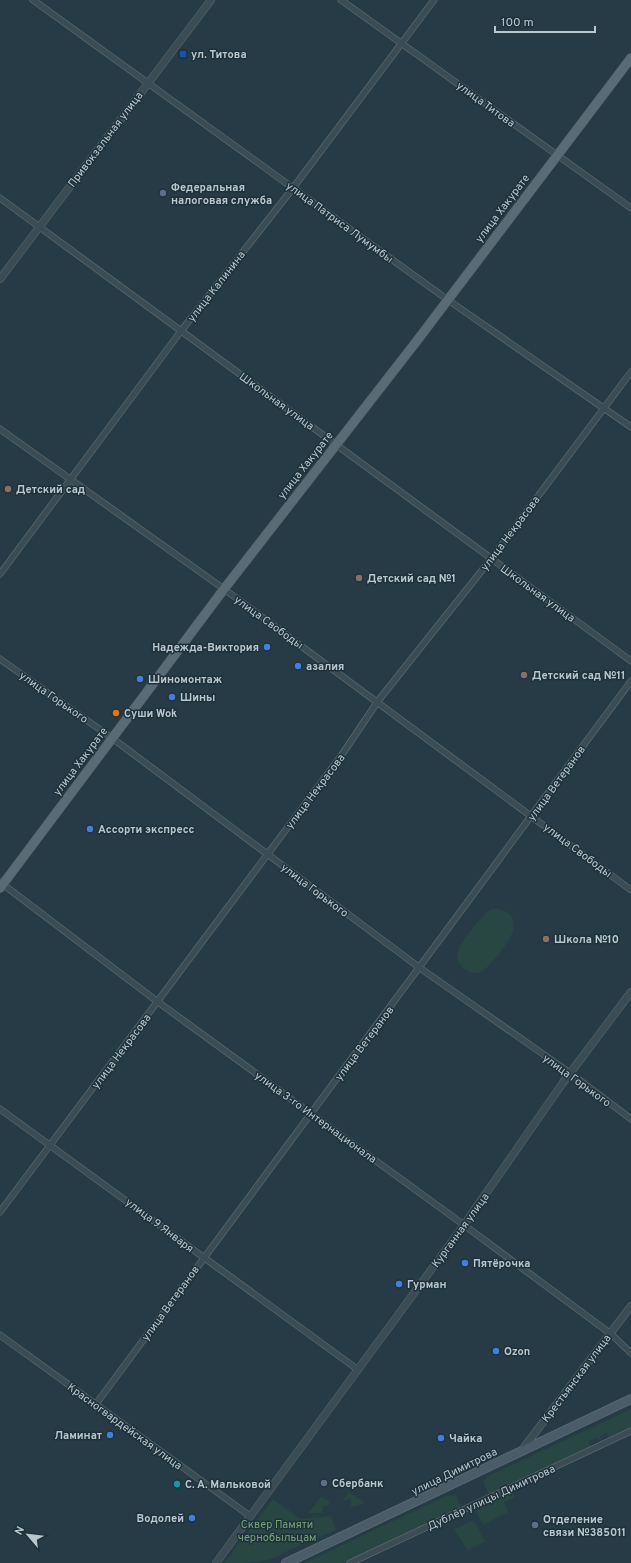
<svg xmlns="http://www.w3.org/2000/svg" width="631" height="1563" font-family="Overpass,sans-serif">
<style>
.green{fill:#284642}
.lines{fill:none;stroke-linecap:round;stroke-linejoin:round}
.minor-casing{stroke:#596972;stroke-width:7}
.tertiary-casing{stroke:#596972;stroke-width:8}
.secondary-casing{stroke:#596972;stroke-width:10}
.primary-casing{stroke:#475861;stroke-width:10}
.minor{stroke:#3b4c54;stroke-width:5.5}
.tertiary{stroke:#3b4c54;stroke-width:7}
.secondary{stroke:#495c67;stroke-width:8}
.primary{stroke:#596b74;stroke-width:9}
.transit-dot{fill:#1a4fb4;stroke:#1f313a;stroke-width:1.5}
.service-dot{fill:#5c6f8a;stroke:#1f313a;stroke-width:1.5}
.education-dot{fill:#8d6e63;stroke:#1f313a;stroke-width:1.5}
.shop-dot{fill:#3f7fe0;stroke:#1f313a;stroke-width:1.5}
.food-dot{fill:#e8710a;stroke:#1f313a;stroke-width:1.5}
.culture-dot{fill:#0f9aa8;stroke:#1f313a;stroke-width:1.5}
.labels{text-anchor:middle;stroke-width:3;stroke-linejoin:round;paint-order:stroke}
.poi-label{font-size:11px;font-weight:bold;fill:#b8c6ce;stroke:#1f313a;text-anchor:start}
.street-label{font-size:11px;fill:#b8c6ce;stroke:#1f313a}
.park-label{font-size:11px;fill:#76a575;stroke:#1f313a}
</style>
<rect width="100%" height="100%" fill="#263b45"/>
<path class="green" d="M492,909C499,908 504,910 509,914C513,918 515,923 514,928C513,938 487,972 478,973C473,974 468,972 464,969C459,965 456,958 458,952C460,942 483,913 492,909Z
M631,1409V1427L610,1437L606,1433L600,1436L601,1441L597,1438L589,1441L590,1447L489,1494L483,1482L488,1476Z
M512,1490L515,1497L504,1502L508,1512L483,1525L476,1511L477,1506Z
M349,1492L365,1503L351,1507V1500L349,1498L346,1501L343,1499Z
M456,1495L461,1508L343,1563H304L446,1496Z
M321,1497L329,1501V1505L323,1506V1513H308Z
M273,1499L300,1519L331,1516L336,1530L289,1550C270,1563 248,1563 224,1563Z
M474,1520L485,1542L467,1550L454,1529Z"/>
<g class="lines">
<g class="minor-casing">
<path id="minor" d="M33,0L448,300L631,427
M341,0L631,208
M0,198L631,661
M0,429L224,589L631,890
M0,574L181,331L293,188L434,0
M0,659L112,738L420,968L570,1073L631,1119
M0,882L158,1002L464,1225L611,1334L631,1353
M0,1109L357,1369
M0,1212L341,756L378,701L491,559L631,372
M0,1335L250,1516
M96,1404L631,681
M350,1563L631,1431"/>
</g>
<g class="tertiary-casing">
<path id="tertiary" d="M0,279L211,0
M522,1450L631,1306
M216,1563L464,1225L562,1084L631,992"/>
</g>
<g class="secondary-casing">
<path id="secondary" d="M286,1563L631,1399"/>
</g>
<g class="primary-casing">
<path id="primary" d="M0,888L224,589L416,342L631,58"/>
</g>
<use href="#minor" class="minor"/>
<use href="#tertiary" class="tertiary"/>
<use href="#secondary" class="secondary"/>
<use href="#primary" class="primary"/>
</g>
<rect class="transit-dot" x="179" y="50" width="8" height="8" rx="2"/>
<g class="service-dot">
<circle cx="163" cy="193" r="4"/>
<circle cx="324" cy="1483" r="4"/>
<circle cx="535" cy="1525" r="4"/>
</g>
<g class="education-dot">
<circle cx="8" cy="489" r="4"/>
<circle cx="359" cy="578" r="4"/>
<circle cx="524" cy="675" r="4"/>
<circle cx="546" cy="939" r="4"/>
</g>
<g class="shop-dot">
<circle cx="267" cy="647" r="4"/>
<circle cx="298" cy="666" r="4"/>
<circle cx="140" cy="679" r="4"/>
<circle cx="172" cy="697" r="4"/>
<circle cx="90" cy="829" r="4"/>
<circle cx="465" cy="1263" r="4"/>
<circle cx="399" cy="1284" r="4"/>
<circle cx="496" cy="1351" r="4"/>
<circle cx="110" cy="1435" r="4"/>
<circle cx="441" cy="1438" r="4"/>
<circle cx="192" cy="1518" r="4"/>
</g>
<circle class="food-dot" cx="116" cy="713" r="4"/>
<circle class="culture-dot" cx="177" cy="1484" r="4"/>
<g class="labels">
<g class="poi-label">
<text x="191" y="58">ул. Титова</text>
<text x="171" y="191">Федеральная<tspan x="171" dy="13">налоговая служба</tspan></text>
<text x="16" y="493">Детский сад</text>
<text x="367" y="582">Детский сад №1</text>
<text x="259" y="651" text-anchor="end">Надежда-Виктория</text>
<text x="306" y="670">азалия</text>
<text x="532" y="679">Детский сад №11</text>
<text x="148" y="683">Шиномонтаж</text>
<text x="180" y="701">Шины</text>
<text x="124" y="717">Суши Wok</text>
<text x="98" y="833">Ассорти экспресс</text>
<text x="554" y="943">Школа №10</text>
<text x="473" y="1267">Пятёрочка</text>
<text x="407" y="1288">Гурман</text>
<text x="504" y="1355">Ozon</text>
<text x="102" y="1439" text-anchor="end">Ламинат</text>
<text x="449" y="1442">Чайка</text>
<text x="332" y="1487">Сбербанк</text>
<text x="185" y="1488">С. А. Мальковой</text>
<text x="184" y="1522" text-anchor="end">Водолей</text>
<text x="543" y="1523">Отделение<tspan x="543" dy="13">связи №385011</tspan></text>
</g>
<g class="street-label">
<text transform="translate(486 104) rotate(36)" y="4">улица Титова</text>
<text transform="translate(105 139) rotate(-53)" y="4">Привокзальная улица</text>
<text transform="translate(502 208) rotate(-53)" y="4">улица Хакурате</text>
<text transform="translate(340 222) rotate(36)" y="4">улица Патриса Лумумбы</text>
<text transform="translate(216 286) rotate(-52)" y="4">улица Калинина</text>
<text transform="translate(277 401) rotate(36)" y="4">Школьная улица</text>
<text transform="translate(305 465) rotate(-52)" y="4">улица Хакурате</text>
<text transform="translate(510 533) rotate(-53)" y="4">улица Некрасова</text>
<text transform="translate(538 593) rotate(36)" y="4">Школьная улица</text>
<text transform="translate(269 622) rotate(36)" y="4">улица Свободы</text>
<text transform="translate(54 697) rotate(35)" y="4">улица Горького</text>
<text transform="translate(80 761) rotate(-53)" y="4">улица Хакурате</text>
<text transform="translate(556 783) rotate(-54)" y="4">улица Ветеранов</text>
<text transform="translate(315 791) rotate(-53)" y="4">улица Некрасова</text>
<text transform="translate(578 850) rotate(37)" y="4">улица Свободы</text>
<text transform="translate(315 890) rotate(37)" y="4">улица Горького</text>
<text transform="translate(364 1043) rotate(-53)" y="4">улица Ветеранов</text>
<text transform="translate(121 1051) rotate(-53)" y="4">улица Некрасова</text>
<text transform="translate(577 1080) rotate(36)" y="4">улица Горького</text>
<text transform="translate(316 1117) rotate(36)" y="4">улица 3-го Интернационала</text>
<text transform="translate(160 1225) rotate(37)" y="4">улица 9 Января</text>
<text transform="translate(460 1230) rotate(-54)" y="4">Курганная улица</text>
<text transform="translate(170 1303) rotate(-54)" y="4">улица Ветеранов</text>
<text transform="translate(576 1378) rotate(-53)" y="4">Крестьянская улица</text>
<text transform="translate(125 1426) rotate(36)" y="4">Красногвардейская улица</text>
<text transform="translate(454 1471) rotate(-26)" y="4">улица Димитрова</text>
<text transform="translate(491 1497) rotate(-25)" y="4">Дублёр улицы Димитрова</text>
</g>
<g class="park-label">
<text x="277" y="1528">Сквер Памяти<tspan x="277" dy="13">чернобыльцам</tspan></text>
</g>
</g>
<g transform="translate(28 1535) rotate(298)" stroke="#1f313a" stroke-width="3" paint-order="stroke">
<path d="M0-3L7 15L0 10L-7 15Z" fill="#b8c6ce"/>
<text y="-6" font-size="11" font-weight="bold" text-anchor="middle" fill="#b8c6ce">N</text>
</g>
<path d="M495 26v6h100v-6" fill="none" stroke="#b8c6ce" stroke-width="2"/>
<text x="501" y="26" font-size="12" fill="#b8c6ce" stroke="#1f313a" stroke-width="3" paint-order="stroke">100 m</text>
</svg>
